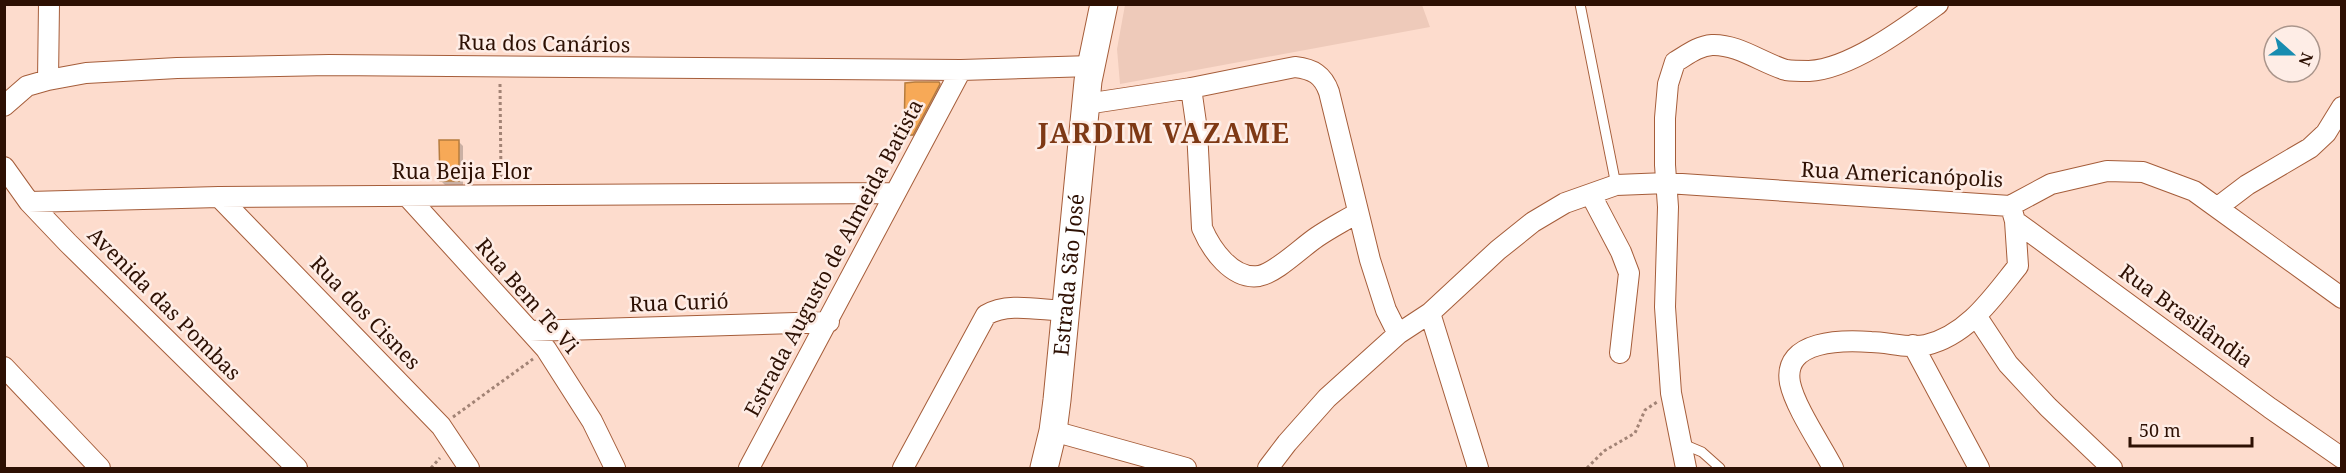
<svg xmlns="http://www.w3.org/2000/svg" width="2346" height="473" font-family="'Noto Serif',serif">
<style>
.built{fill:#eecaba}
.shadow{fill:#0003}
.building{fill:#f7a957;stroke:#b67c3e;stroke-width:1.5}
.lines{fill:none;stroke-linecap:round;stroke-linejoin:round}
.lane-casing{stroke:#a55d3a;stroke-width:11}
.street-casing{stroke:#a55d3a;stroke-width:22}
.secondary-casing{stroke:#a55d3a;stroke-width:29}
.path{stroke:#a28375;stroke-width:3;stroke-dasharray:3 3;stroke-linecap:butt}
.lane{stroke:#fff;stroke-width:9}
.street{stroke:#fff;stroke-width:20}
.secondary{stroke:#fff;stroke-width:27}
.labels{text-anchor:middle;stroke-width:5;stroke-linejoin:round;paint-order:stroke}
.street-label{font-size:21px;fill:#2d1003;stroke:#feede6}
.district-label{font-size:27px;font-weight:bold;letter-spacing:1.5px;fill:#7e3915;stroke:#feede6}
</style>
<rect width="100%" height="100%" fill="#fddccd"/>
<path class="built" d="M1125,5H1422L1430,27L1120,84L1117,49Z"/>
<path class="shadow" d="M938,83L941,87L915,136H908L906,134Z
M459,142L463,146V185H445L441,181Z"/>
<path class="building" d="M915,82H939L940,84L913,135H904L905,83Z
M439,140H459V181H440Z"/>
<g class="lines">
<g class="lane-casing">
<path id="lane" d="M1580,4L1616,185
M1683,444L1702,452L1720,468"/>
</g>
<g class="street-casing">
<path id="street" d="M48,80L49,4
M1191,88L1197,130L1202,228C1211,249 1232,280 1259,276C1276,273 1302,247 1317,237C1330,228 1344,221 1357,213
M1086,104L1191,88L1295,67C1313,69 1323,75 1329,92L1370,260L1386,310L1398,334
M4,106L27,86L48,80L86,73L177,68L329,65L961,70L1092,66
M4,167L29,202L68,243L297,468
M1591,195L1621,252L1629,273L1620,353
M407,196L546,349L592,421L615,468
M219,197L441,426L469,468
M29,202L219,197L895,193
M2218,207L2247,185L2310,148L2326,133L2342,107
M2013,214L2015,221L2270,408L2342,458
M1430,313L1478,468
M1977,317L2008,364L2048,407L2112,468
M530,331L829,322
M1913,345L1979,468
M4,367L100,468
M1053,431L1186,468
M749,468L961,70
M903,468L986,315C1008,302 1039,310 1065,311
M1268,468L1287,443L1327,398L1398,334L1430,313L1498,250L1533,222L1565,203L1616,185L1667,183L2010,206L2051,184L2107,171L2143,172L2194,191L2342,298
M1686,468L1671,393L1665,307L1668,207L1665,165V118L1668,84L1675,62C1687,55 1698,46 1712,45C1738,44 1762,63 1786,70C1793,71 1802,71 1809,71C1850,69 1905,28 1938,4
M1833,468C1821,445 1795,407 1790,383C1782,339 1845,340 1871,342C1888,342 1909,349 1926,345C1968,335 1993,297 2018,266L2015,221"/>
</g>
<g class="secondary-casing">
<g id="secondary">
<path id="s1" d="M1044,468L1053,431L1057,400L1088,81L1104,4"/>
</g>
</g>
<path class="path" d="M500,84L501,179
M453,417L533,359
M431,468L440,458
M1587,468L1604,451L1635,433L1645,410L1657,402"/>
<use href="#lane" class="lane"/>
<use href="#street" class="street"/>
<use href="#secondary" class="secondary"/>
</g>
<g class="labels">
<g class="street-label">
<text transform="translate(544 44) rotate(1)" y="7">Rua dos Canários</text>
<text x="462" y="179">Rua Beija Flor</text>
<text transform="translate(1902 175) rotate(3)" y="7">Rua Americanópolis</text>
<text transform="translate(834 258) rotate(-62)" y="7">Estrada Augusto de Almeida Batista</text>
<text dy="7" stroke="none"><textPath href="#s1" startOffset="195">Estrada São José</textPath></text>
<text transform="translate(527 296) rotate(49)" y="7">Rua Bem Te Vi</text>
<text transform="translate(679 303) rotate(-2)" y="7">Rua Curió</text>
<text transform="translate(164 304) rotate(45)" y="7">Avenida das Pombas</text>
<text transform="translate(365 313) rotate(46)" y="7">Rua dos Cisnes</text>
<text transform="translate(2186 316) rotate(36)" y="7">Rua Brasilândia</text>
</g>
<g class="district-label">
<text x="1164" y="143">JARDIM VAZAME</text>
</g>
</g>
<rect width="2346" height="473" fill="none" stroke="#2d1003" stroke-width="12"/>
<g transform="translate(2292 54) rotate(111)"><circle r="28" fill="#feede6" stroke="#aa958b" stroke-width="1.5"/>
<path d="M0-4.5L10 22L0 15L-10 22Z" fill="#188cb0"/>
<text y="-9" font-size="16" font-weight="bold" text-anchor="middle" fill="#2d1003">N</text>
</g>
<path d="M2130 437v9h122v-9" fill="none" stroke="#2d1003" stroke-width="3"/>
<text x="2139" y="437" font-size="18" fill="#2d1003" stroke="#feede6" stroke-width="4.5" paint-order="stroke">50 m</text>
</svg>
